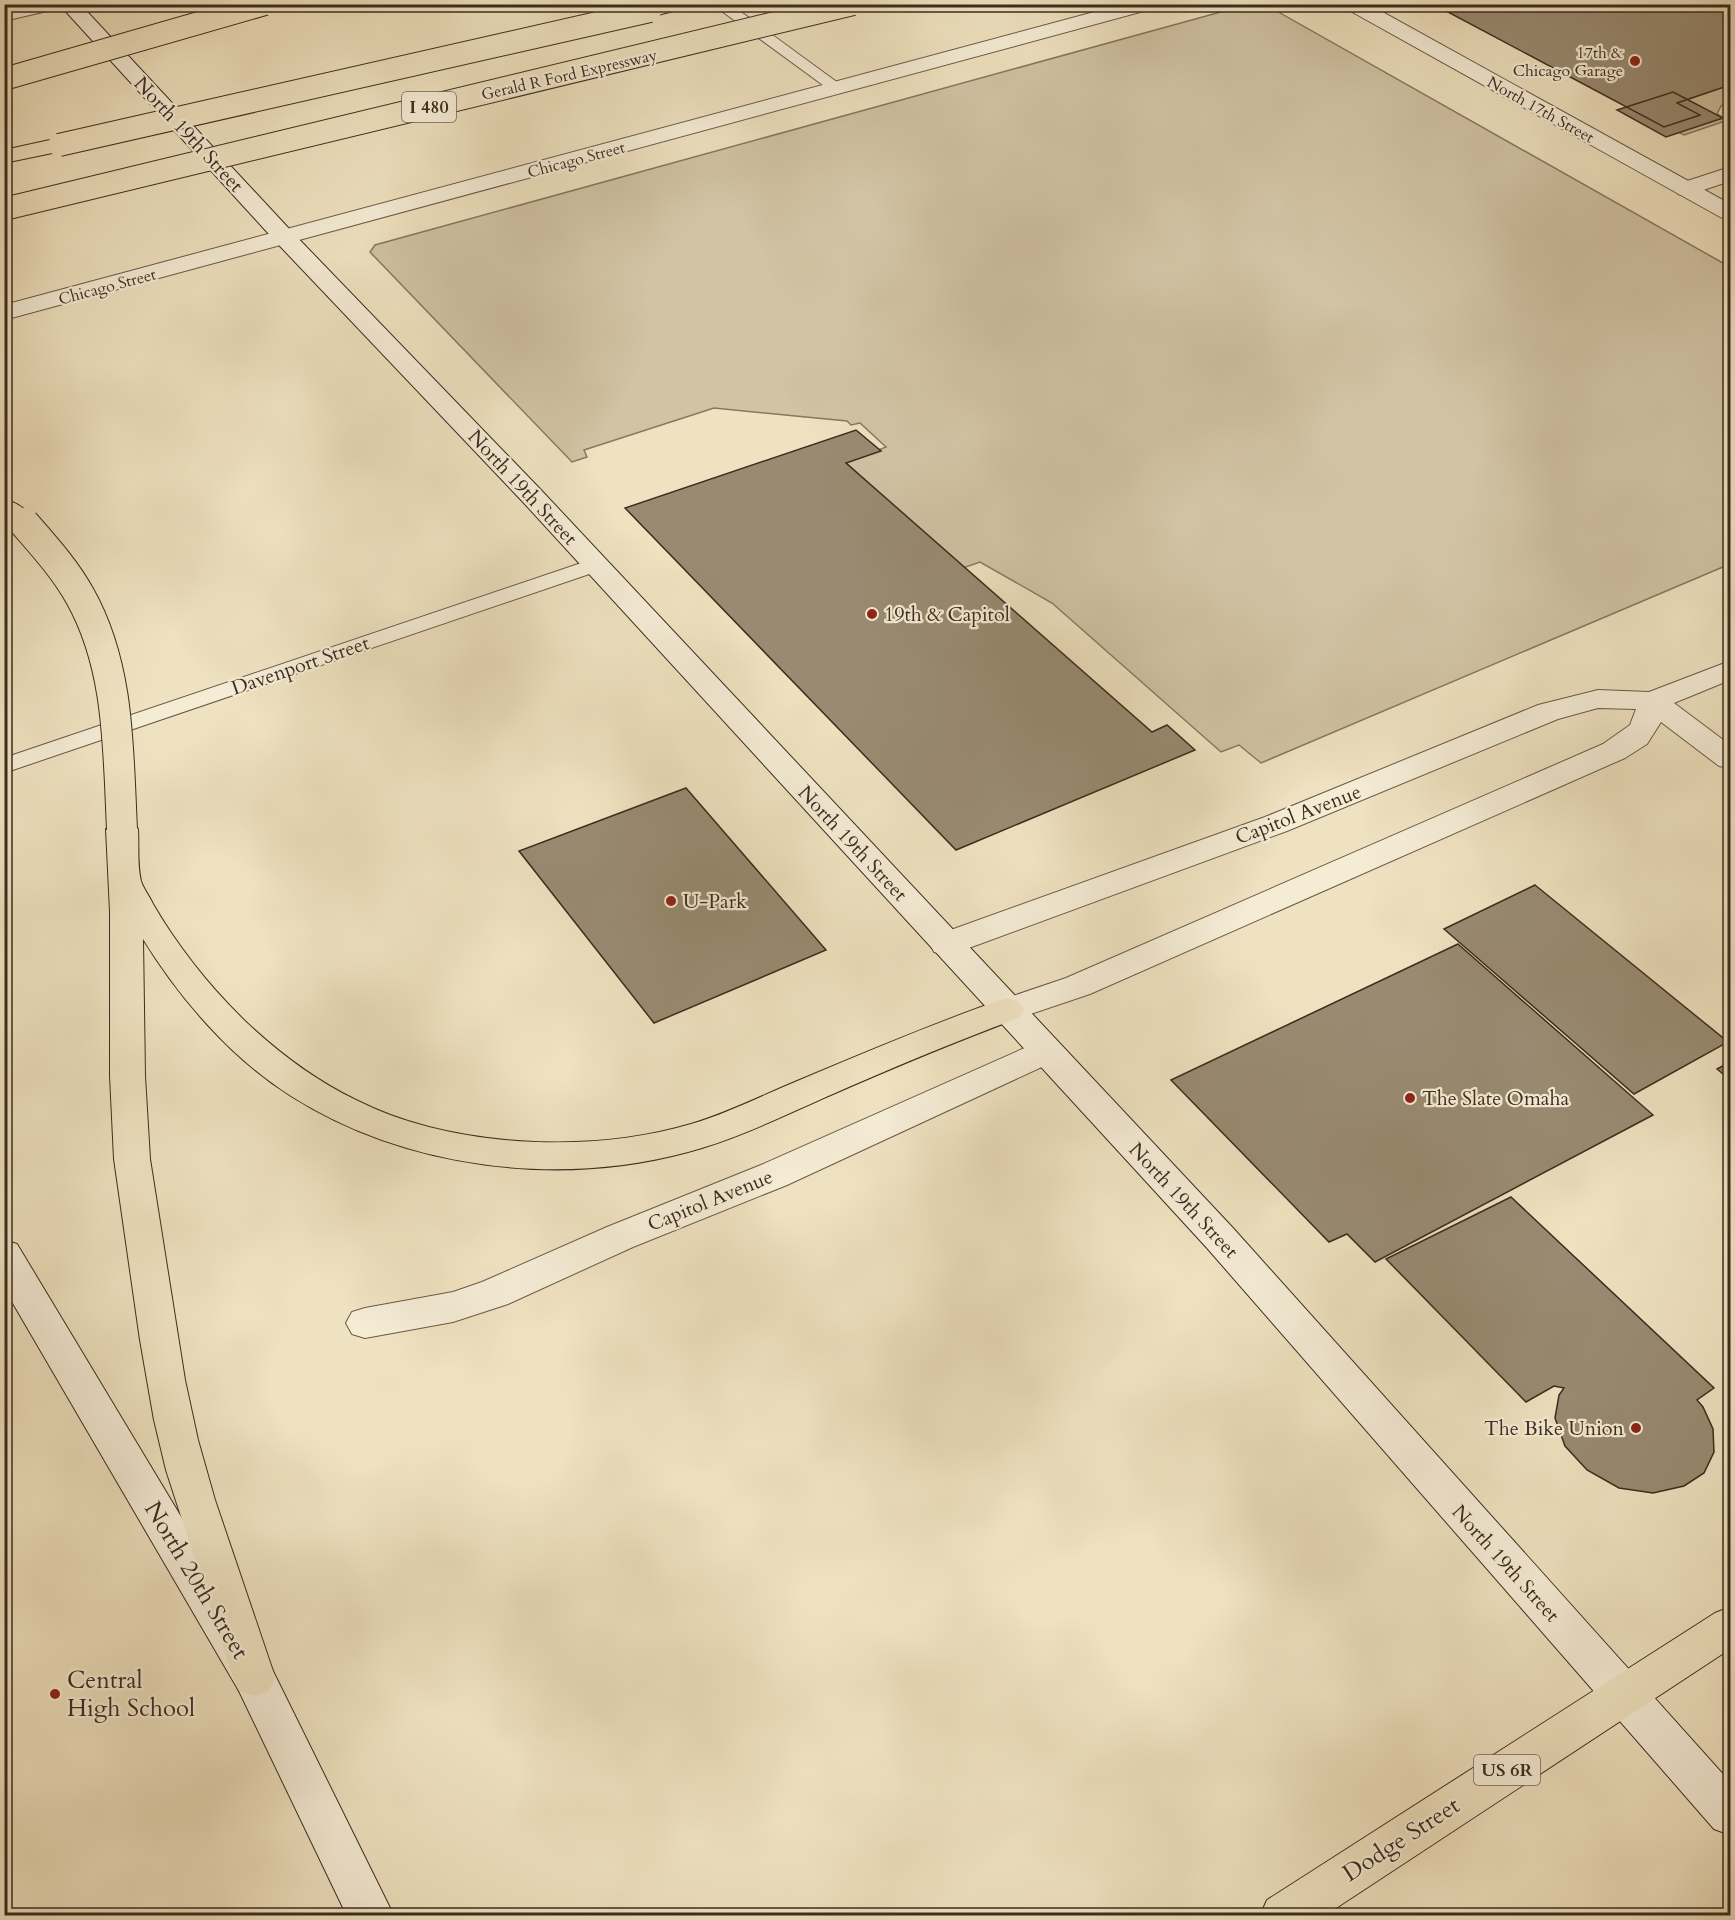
<svg xmlns="http://www.w3.org/2000/svg" width="1735" height="1920" font-family="Cardo,serif">
<style>
.green{fill:#d1c3a4;stroke:#867861;stroke-width:1.5}
.building{fill:#998b72;stroke:#3c2c1e;stroke-width:1.5}
.lines{fill:none;stroke-linecap:round;stroke-linejoin:round}
.service-casing{stroke:#695a46;stroke-width:2}
.minor-casing{stroke:#695a46;stroke-width:2}
.tertiary-casing{stroke:#695a46;stroke-width:2}
.secondary-casing{stroke:#3c2c1e;stroke-width:2}
.trunk-casing{stroke:#3c2c1e;stroke-width:2}
.motorway-casing{stroke:#3c2c1e;stroke-width:2}
.service{fill:#f5ecd6;fill-rule:evenodd}
.minor{fill:#f5ecd6;fill-rule:evenodd}
.tertiary{fill:#f5ecd6;fill-rule:evenodd}
.secondary{fill:#f5ecd6;fill-rule:evenodd}
.trunk{fill:#efe2c0;fill-rule:evenodd}
.motorway{fill:#efe2c0;fill-rule:evenodd}
.motorway-bridge-far1-casing{stroke:#3c2c1e;stroke-width:24;stroke-linecap:butt}
.motorway-bridge-casing{stroke:#3c2c1e;stroke-width:32;stroke-linecap:butt}
.motorway-bridge-far1{stroke:#efe2c0;stroke-width:22}
.motorway-bridge{stroke:#efe2c0;stroke-width:30}
.poi-dot{fill:#8f2418;stroke:#f5ecd6;stroke-width:2}
.labels{text-anchor:middle;stroke-width:4.5;stroke-linejoin:round;paint-order:stroke}
.far-poi-label{font-size:16px;fill:#3c2c1e;stroke:#f5ecd6;text-anchor:end}
.far-street-label{font-size:16px;fill:#3c2c1e;stroke:#f5ecd6}
.shield{fill:#f5ecd6;stroke:#746655;stroke-width:1.5}
.shield-label{font-size:18px;font-weight:bold;fill:#3c2c1e}
.street-label{font-size:20px;fill:#3c2c1e;stroke:#f5ecd6}
.poi-label{font-size:20px;fill:#3c2c1e;stroke:#f5ecd6;text-anchor:start}
.near-street-label{font-size:24px;fill:#3c2c1e;stroke:#f5ecd6}
.near-poi-label{font-size:24px;fill:#3c2c1e;stroke:#f5ecd6;text-anchor:start}
</style>
<rect width="100%" height="100%" fill="#efe2c0"/>
<filter id="stains"><feTurbulence type="fractalNoise" baseFrequency=".00333" numOctaves="4"/><feColorMatrix values="0 0 0 0 .2 0 0 0 0 .09 0 0 0 0 .02 0 0 0 .5 -.17"/></filter>
<radialGradient id="worn" r=".72"><stop offset=".6" stop-color="#630" stop-opacity="0"/><stop offset="1" stop-color="#630" stop-opacity=".3"/></radialGradient>
<path class="green" d="M1246,5H1266L1730,267V564L1261,763L1239,745L1221,752L1052,603L980,562L963,568L846,463L886,447L860,423L851,425L847,421L714,408L584,450L587,457L572,462L370,252L375,245Z
M1730,85V99L1721,106L1717,114L1728,120L1684,135L1667,126L1677,103Z"/>
<path class="building" d="M1433,4H1730V85L1677,103L1700,115L1664,127Z
M1673,92L1723,118L1666,137L1617,110Z
M856,430L881,451L846,463L1152,732L1167,725L1195,750L956,850L625,508Z
M686,788L826,950L654,1023L519,851Z
M1535,885L1728,1042L1634,1094L1444,929Z
M1458,944L1653,1115L1375,1262L1347,1234L1329,1242L1171,1080Z
M1730,1062V1080L1717,1069Z
M1511,1197L1714,1388L1697,1400L1703,1407L1713,1429L1714,1452L1704,1473L1684,1486L1653,1493L1619,1488L1587,1470L1565,1446L1555,1418L1559,1395L1564,1388L1554,1386L1526,1402L1386,1259Z"/>
<g class="lines">
<g class="service-casing">
<path id="service" d="M712,4H730L845,88L843,91H831Z
M596,558L604,559L607,564L604,569L4,773V758Z"/>
</g>
<g class="minor-casing">
<path id="minor" d="M1730,167V181L1686,196L1678,194L1675,189L1678,184Z
M1045,1039L1057,1042L1062,1051L1057,1060L787,1185L633,1247L508,1304L453,1322L365,1338L352,1334L346,1323L352,1312L365,1308L453,1292L482,1282L607,1227L761,1165Z"/>
</g>
<g class="tertiary-casing">
<path id="tertiary" d="M24,4H63L60,8L4,21V9Z
M1124,4H1158L1155,8L4,320V305Z
M1342,4H1368L1730,204V220L1722,218L1345,8Z
M1730,661V680L1674,703L1730,745V768L1719,766L1661,722L1647,744L1625,758L1090,994L1007,1022L995,1018L990,1010L995,1002L1066,978L1603,744L1630,725L1636,709L1598,708L1558,719L1287,831L958,952L946,955L934,952L930,944L934,936L1265,817L1538,705L1598,690L1649,692Z"/>
</g>
<g class="secondary-casing">
<path id="secondary" d="M59,4H80L293,233L541,490L1233,1228L1730,1782V1835L1714,1829L1207,1248L523,502L277,243Z
M4,1240L17,1244L269,1663L394,1916H347L239,1691L4,1288Z"/>
</g>
<g class="trunk-casing">
<path id="trunk" d="M1730,1607V1649L1324,1916H1260L1267,1900L1715,1613Z"/>
</g>
<g class="motorway-casing">
<path id="motorway" d="M652,4H688L685,8L650,17L643,15L640,11L643,7Z
M59,138L67,140L70,145L67,150L4,163V150Z
M4,499C17,502 30,512 37,523L34,529C21,532 15,529 4,521Z
M122,819L133,822L138,829C139,845 137,865 141,881C143,888 150,897 153,904C178,947 210,987 246,1022C279,1053 315,1080 356,1100C451,1148 590,1154 691,1124C729,1113 765,1094 802,1079C866,1052 930,1025 995,1002L1007,998L1019,1002L1024,1010L1019,1018C954,1042 890,1069 826,1097C781,1117 736,1139 688,1152C559,1187 406,1169 291,1096C231,1058 180,999 143,939L145,1076L150,1159L185,1380L198,1440L215,1500L275,1677L269,1691L254,1696L239,1691L233,1677L166,1470L154,1420L140,1340L114,1159L110,1076V912L106,829L111,822Z"/>
</g>
<use href="#service" class="service"/>
<use href="#minor" class="minor"/>
<use href="#tertiary" class="tertiary"/>
<use href="#secondary" class="secondary"/>
<use href="#trunk" class="trunk"/>
<use href="#motorway" class="motorway"/>
<g class="motorway-bridge-far1-casing">
<path id="motorway-bridge-far1" d="M4,79L265,4
M59,145L650,11
M4,209L853,4"/>
</g>
<g class="motorway-bridge-casing">
<path id="motorway-bridge" d="M24,523C44,546 65,569 80,596C120,667 118,750 122,829"/>
</g>
<use href="#motorway-bridge-far1" class="motorway-bridge-far1"/>
<use href="#motorway-bridge" class="motorway-bridge"/>
</g>
<g class="poi-dot">
<circle cx="1635" cy="61" r="6"/>
<circle cx="872" cy="614" r="6"/>
<circle cx="671" cy="901" r="6"/>
<circle cx="1410" cy="1098" r="6"/>
<circle cx="1636" cy="1428" r="6"/>
<circle cx="55" cy="1694" r="6"/>
</g>
<g class="labels">
<g class="far-poi-label">
<text x="1623" y="58">17th &amp;<tspan x="1623" dy="18">Chicago Garage</tspan></text>
</g>
<g class="far-street-label">
<text transform="translate(569 74) rotate(-13)" y="6">Gerald R Ford Expressway</text>
<text transform="translate(1541 109) rotate(29)" y="6">North 17th Street</text>
<text transform="translate(576 159) rotate(-15)" y="6">Chicago Street</text>
<text transform="translate(107 286) rotate(-15)" y="6">Chicago Street</text>
</g>
<g class="shield">
<rect x="402" y="92" width="54" height="30" rx="4.5"/>
<rect x="1474" y="1755" width="66" height="30" rx="4.5"/>
</g>
<g class="shield-label">
<text x="429" y="113">I 480</text>
<text x="1507" y="1776">US 6R</text>
</g>
<g class="street-label">
<text transform="translate(189 134) rotate(47)" y="7">North 19th Street</text>
<text transform="translate(523 487) rotate(47)" y="7">North 19th Street</text>
<text transform="translate(300 665) rotate(-19)" y="7">Davenport Street</text>
<text transform="translate(1298 814) rotate(-21)" y="7">Capitol Avenue</text>
<text transform="translate(853 843) rotate(47)" y="7">North 19th Street</text>
<text transform="translate(710 1200) rotate(-22)" y="7">Capitol Avenue</text>
<text transform="translate(1184 1200) rotate(47)" y="7">North 19th Street</text>
<text transform="translate(1506 1563) rotate(48)" y="7">North 19th Street</text>
</g>
<g class="poi-label">
<text x="884" y="621">19th &amp; Capitol</text>
<text x="683" y="908">U-Park</text>
<text x="1422" y="1105">The Slate Omaha</text>
<text x="1624" y="1435" text-anchor="end">The Bike Union</text>
</g>
<g class="near-street-label">
<text transform="translate(197 1580) rotate(59)" y="8">North 20th Street</text>
<text transform="translate(1401 1839) rotate(-33)" y="8">Dodge Street</text>
</g>
<g class="near-poi-label">
<text x="67" y="1688">Central<tspan x="67" dy="28">High School</tspan></text>
</g>
</g>
<rect width="1735" height="1920" fill="none" stroke="#efe2c0" stroke-width="24"/>
<rect x="6" y="6" width="1723" height="1908" fill="none" stroke="#3c2c1e" stroke-width="3"/>
<rect x="12" y="12" width="1711" height="1896" fill="none" stroke="#3c2c1e" stroke-width="1.5"/>
<rect width="100%" height="100%" filter="url(#stains)"/>
<rect width="100%" height="100%" fill="url(#worn)"/>
</svg>
